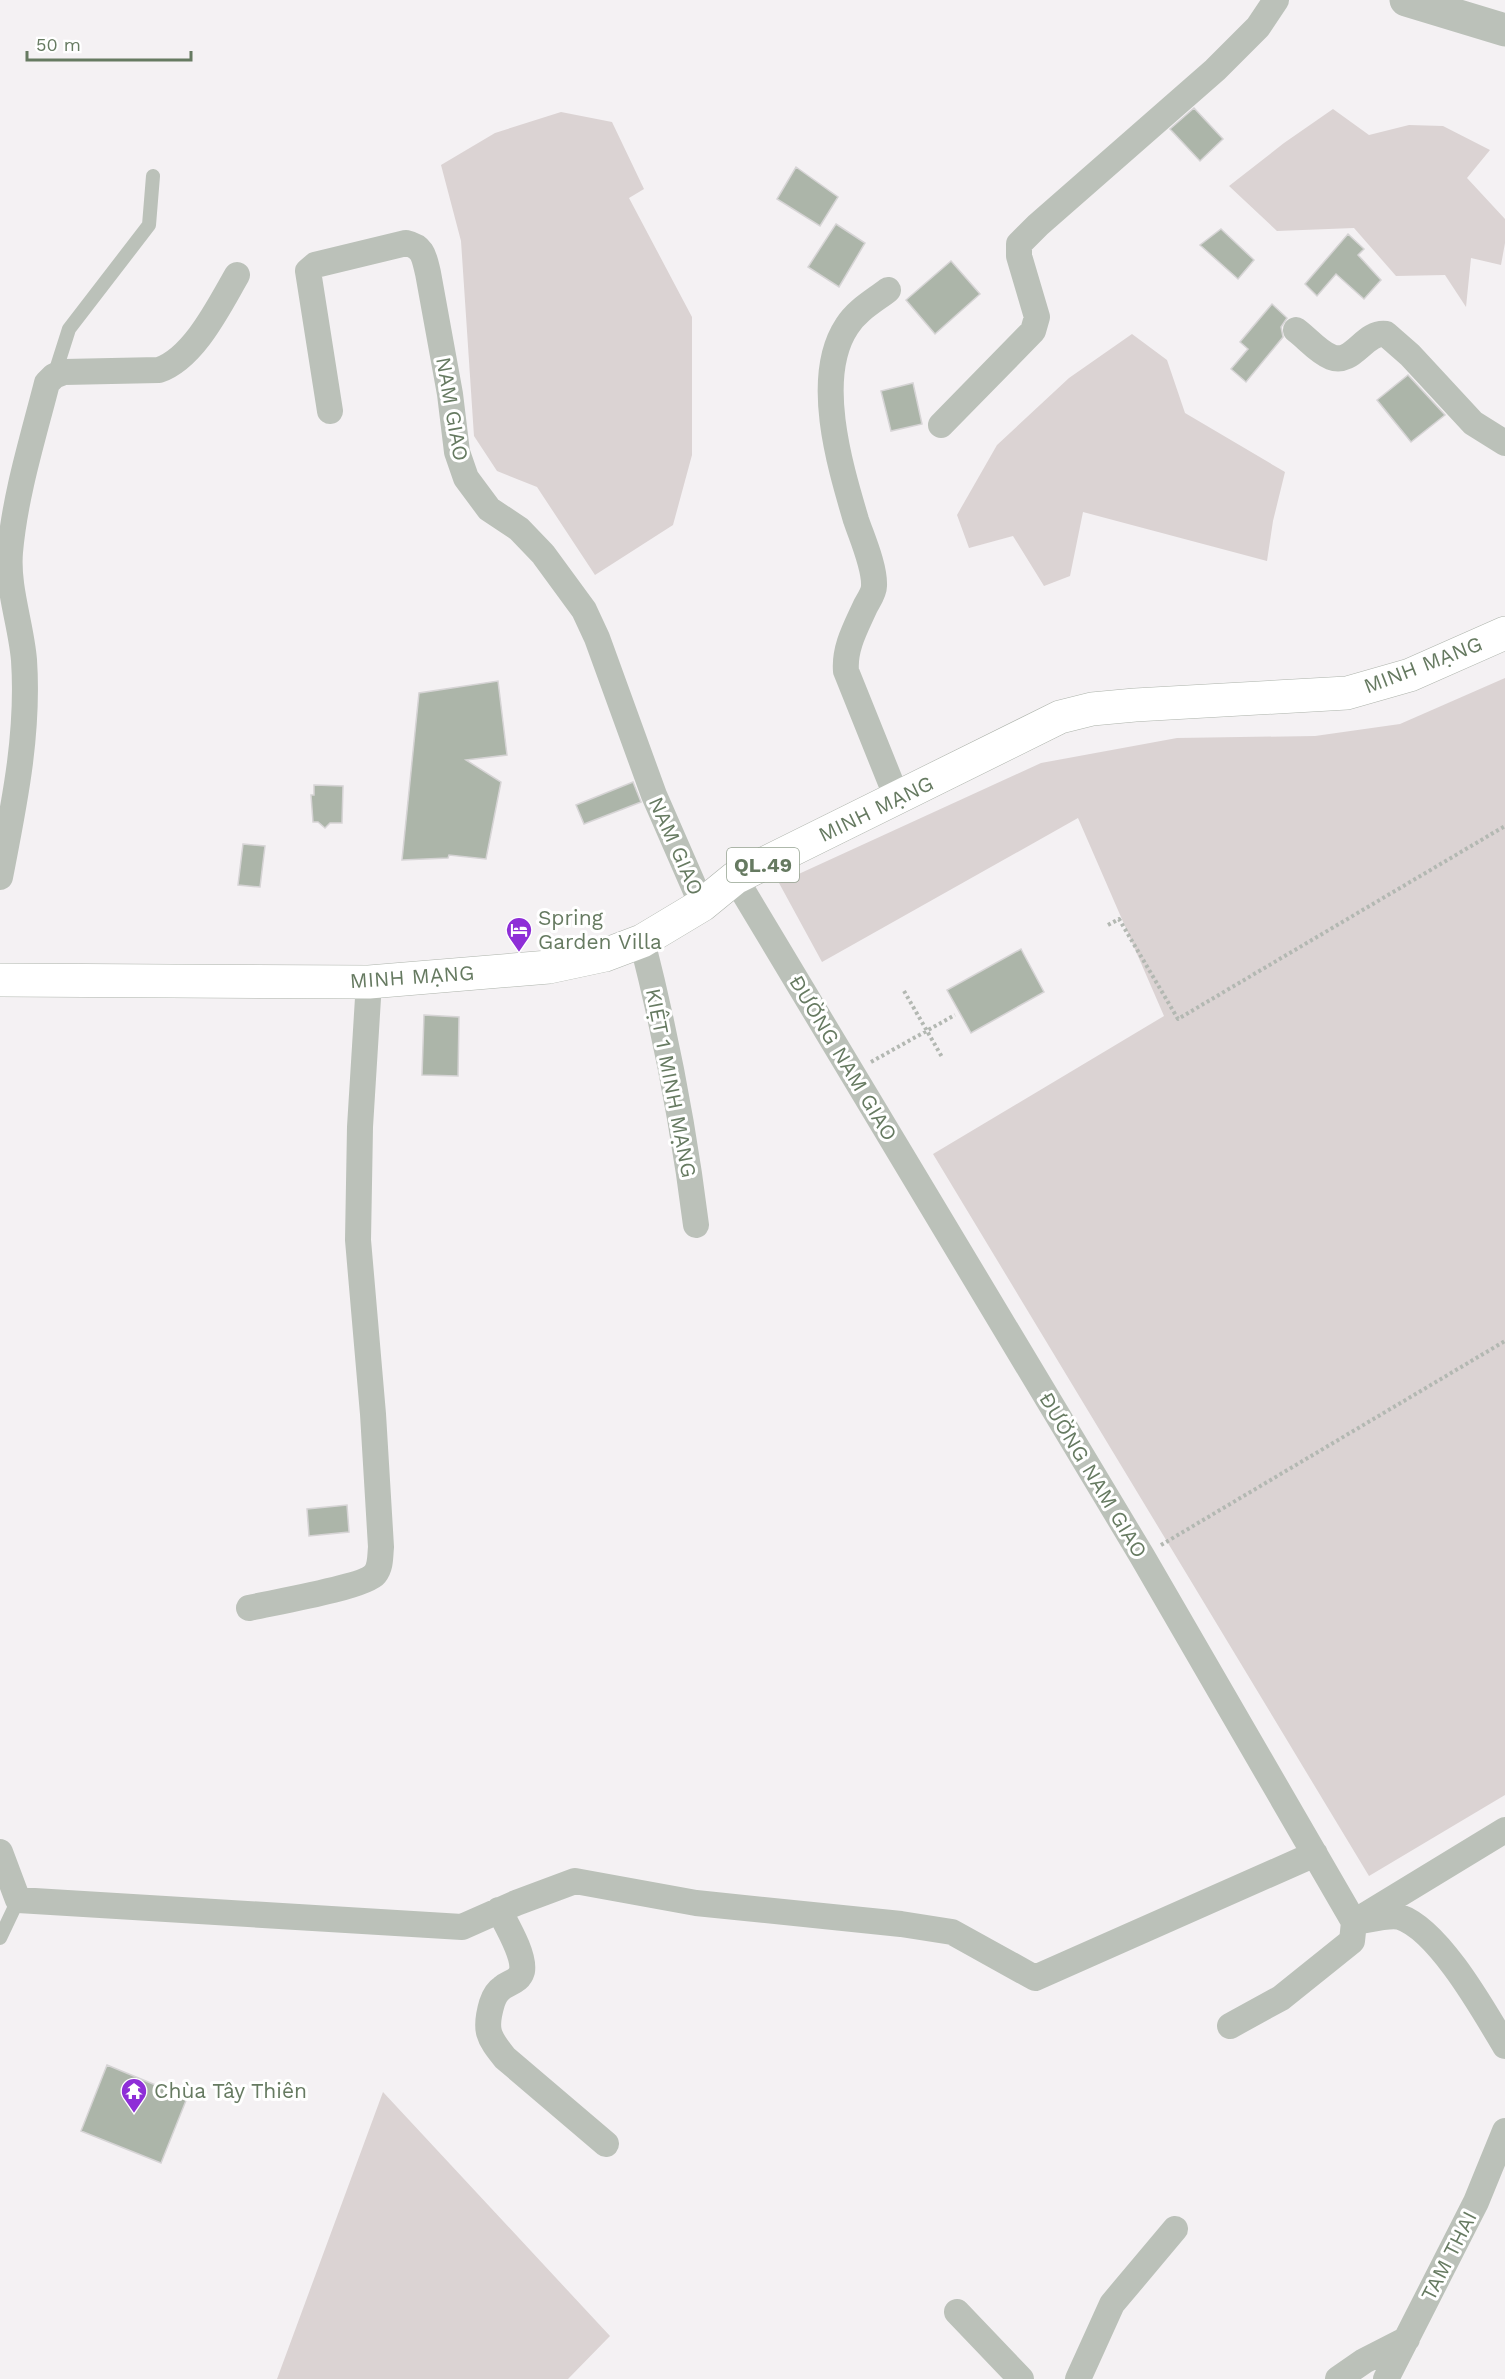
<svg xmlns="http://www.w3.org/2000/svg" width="1505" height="2379" font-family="'Work Sans',sans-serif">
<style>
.green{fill:#dbd3d3}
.building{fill:#acb5a9;stroke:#d6d4d5;stroke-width:1.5}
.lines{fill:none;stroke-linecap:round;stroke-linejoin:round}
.trunk-casing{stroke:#adb3ab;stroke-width:34}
.path{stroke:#b3b8b2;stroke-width:4;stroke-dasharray:3 3;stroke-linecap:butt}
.service{stroke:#bbc1b9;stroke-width:14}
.minor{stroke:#bbc1b9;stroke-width:26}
.tertiary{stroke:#bbc1b9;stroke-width:33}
.trunk{stroke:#fff;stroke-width:33}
.labels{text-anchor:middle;stroke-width:6;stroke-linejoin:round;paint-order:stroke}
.shield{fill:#fff;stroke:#94a290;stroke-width:1.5}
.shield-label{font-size:20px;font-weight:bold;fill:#667a61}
.street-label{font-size:21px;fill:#667a61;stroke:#fff}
.poi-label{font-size:21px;fill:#667a61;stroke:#fff;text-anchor:start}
</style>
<rect width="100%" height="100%" fill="#f4f1f3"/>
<path class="green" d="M1333,109L1369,135L1409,125L1443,126L1490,150L1467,178L1505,219V243L1501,265L1471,258L1466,307L1445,275L1396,276L1354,228L1277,231L1229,186L1284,143Z
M561,112L612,122L644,189L629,198L692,317V455L673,525L595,575L537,487L497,471L474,436L461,241L441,165L495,133Z
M1132,334L1167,360L1185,413L1285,472L1273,521L1267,561L1083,512L1070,576L1044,586L1013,536L969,548L957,515L997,445L1069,378Z
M1505,678V1795L1369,1876L933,1154L1164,1016L1078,818L822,962L779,883L1041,763L1177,738L1315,736L1400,724Z
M383,2092L610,2336L568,2379H277Z"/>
<path class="building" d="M1194,108L1223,139L1200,161L1170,129Z
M796,167L838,197L820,226L777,199Z
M836,224L865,243L839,287L808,267Z
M1221,229L1254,260L1238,279L1200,245Z
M1348,234L1364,249L1358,255L1381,280L1364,299L1336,274L1317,296L1305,284Z
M951,261L980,294L935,334L906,300Z
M1272,304L1287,318L1281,327L1283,337L1246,382L1231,369L1248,349L1240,342Z
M1408,375L1445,415L1411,442L1377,400Z
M913,383L922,424L891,431L881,391Z
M498,681L507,755L466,760L501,782L486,859L449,855L448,858L402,860L419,693Z
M633,782L641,802L584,824L576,805Z
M314,785L343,786L342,823H330L325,828L318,822H313L311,795H314Z
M243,844L265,846L260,887L238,885Z
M1021,949L1044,992L971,1033L947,990Z
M424,1015L459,1017L458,1076L422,1075Z
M347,1505L349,1532L309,1536L307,1509Z
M107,2065L187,2098L161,2163L81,2131Z"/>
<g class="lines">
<g class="trunk-casing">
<path id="trunk" d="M0,980L369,982L549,967L605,955L642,941L702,905L735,878L1060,717L1092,709L1135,705L1347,693L1410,675L1505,633"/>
</g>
<path class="path" d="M1108,925L1119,919L1178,1019L1505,826
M904,991L942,1057
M871,1062L955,1015
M1161,1545L1505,1341"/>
<path class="service" d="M54,376L69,329L149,225L153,176
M0,1938L18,1900"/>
<path class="minor" d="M888,290C874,301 857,310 847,326C813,377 840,466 856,520C862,538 875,567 874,586C874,593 868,601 865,607C856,627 844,648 846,671L897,798
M1296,330C1307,338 1318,352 1331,357C1353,366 1364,331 1386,334L1410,355L1473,423L1505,443
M330,411L308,271L315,265L406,243C424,247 424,257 428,273L450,394L457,452L466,478L489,509L519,529L543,554L584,610L597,638L654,795L702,905
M941,425L1033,331L1037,317L1019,256V244L1038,225L1215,70L1258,27L1276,0
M0,877C14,805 29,734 24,660C21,624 7,588 10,552C15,495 33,438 47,383L54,376L64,372L159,370C194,358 219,306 237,275
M735,878L1142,1556L1354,1922L1505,1830
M642,941C666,1035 684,1129 696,1225
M249,1608C270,1603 365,1587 375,1574C381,1567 380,1556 381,1547L373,1414L358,1240L360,1127L369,982
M0,1852L18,1900L462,1927L516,1903L575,1881L696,1903L901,1924L952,1932L1035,1978L1315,1854
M499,1910C506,1924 525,1955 522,1971C519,1982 509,1982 502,1988C496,1992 494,1997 492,2003C484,2030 488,2037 505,2058L606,2144
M1230,2026L1281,1998L1352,1941L1354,1922C1364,1921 1390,1914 1400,1917C1439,1930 1484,2011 1505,2046
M957,2312L1021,2379
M1078,2379L1112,2304L1175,2229
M1338,2379L1364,2361L1407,2339
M1386,2379L1476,2202L1505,2131"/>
<path class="tertiary" d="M1406,0L1505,30"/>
<use href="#trunk" class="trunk"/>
</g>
<defs>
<g id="hotel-pin" transform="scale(1.35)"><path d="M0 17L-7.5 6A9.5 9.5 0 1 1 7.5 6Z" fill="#8e2ed7" stroke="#fff"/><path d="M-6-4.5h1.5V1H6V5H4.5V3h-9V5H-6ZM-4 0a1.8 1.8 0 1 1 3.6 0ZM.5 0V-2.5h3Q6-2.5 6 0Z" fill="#fff"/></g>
<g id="temple-pin" transform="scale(1.35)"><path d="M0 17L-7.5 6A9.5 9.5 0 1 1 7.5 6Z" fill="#8e2ed7" stroke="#fff"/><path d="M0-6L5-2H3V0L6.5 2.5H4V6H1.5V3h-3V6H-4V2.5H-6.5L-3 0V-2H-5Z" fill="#fff"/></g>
</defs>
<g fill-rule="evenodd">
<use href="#hotel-pin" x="519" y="930"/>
<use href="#temple-pin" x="134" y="2091"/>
</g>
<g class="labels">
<rect class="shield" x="727" y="848" width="72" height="34" rx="4.5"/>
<g class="shield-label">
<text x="763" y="872">QL.49</text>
</g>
<g class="street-label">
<text transform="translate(452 409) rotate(80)" y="7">NAM GIAO</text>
<text transform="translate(1423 665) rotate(-21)" y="7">MINH MẠNG</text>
<text transform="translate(876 809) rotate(-26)" y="7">MINH MẠNG</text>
<text transform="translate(676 846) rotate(66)" y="7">NAM GIAO</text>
<text transform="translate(412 977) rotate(-4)" y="7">MINH MẠNG</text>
<text transform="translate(843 1058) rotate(59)" y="7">ĐƯỜNG NAM GIAO</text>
<text transform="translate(671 1083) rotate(79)" y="7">KIỆT 1 MINH MẠNG</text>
<text transform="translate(1093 1475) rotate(59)" y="7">ĐƯỜNG NAM GIAO</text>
<text transform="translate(1449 2256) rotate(-63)" y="7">TAM THAI</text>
</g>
<g class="poi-label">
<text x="538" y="925">Spring<tspan x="538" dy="24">Garden Villa</tspan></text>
<text x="154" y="2098">Chùa Tây Thiên</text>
</g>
</g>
<path d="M27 51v9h164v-9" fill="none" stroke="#667a61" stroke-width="3"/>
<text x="36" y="51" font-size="18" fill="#667a61" stroke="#ffffff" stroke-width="4.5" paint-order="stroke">50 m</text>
</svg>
